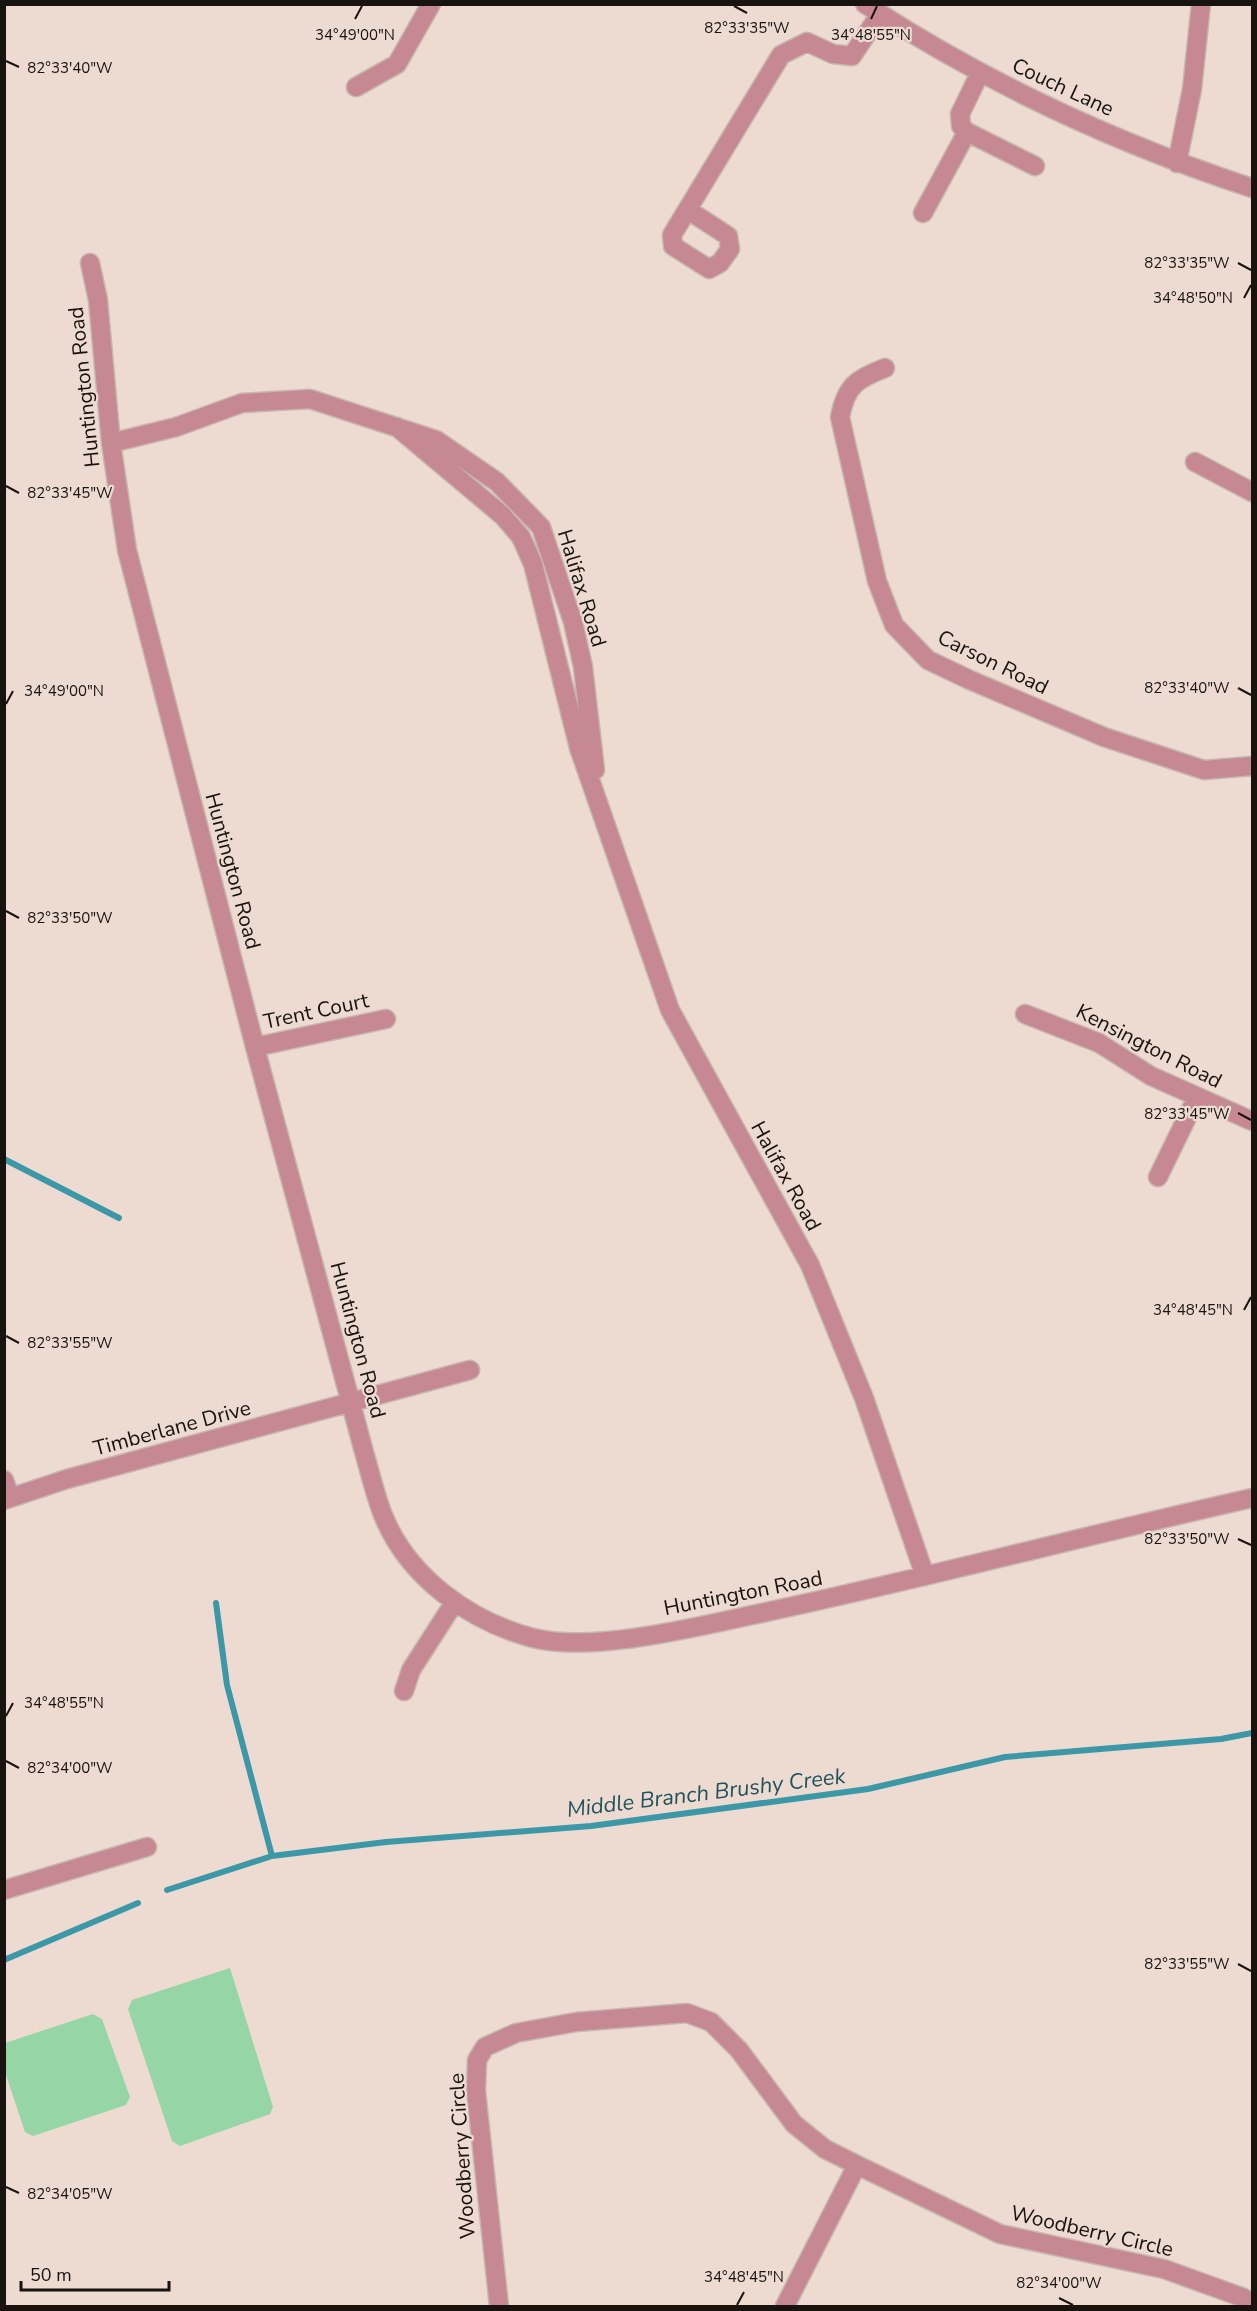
<svg xmlns="http://www.w3.org/2000/svg" width="1257" height="2311" font-family="'Nunito Sans',sans-serif">
<style>
.green{fill:#96d5a5}
.lines{fill:none;stroke-linecap:round;stroke-linejoin:round}
.stream{stroke:#3c97a6;stroke-width:6}
.minor-casing{stroke:#c7b7af;stroke-width:21}
.minor{stroke:#c68892;stroke-width:18}
.ticks{fill:none;stroke:#19130f;stroke-width:2}
.labels{text-anchor:middle;stroke-width:4.5;stroke-linejoin:round;paint-order:stroke}
.street-label{font-size:21px;fill:#19130f;stroke:#eddbd2}
.water-label{font-size:22px;font-style:italic;fill:#20535c;stroke:#eddbd2}
.ticks-label{font-size:15px;text-anchor:middle;fill:#19130f;stroke:#eddbd2;stroke-width:4.5;stroke-linejoin:round;paint-order:stroke}
</style>
<rect width="100%" height="100%" fill="#eddbd2"/>
<path class="green" d="M230,1968L273,2107L270,2114L180,2146L172,2141L128,2009L132,2000Z
M93,2014L102,2019L130,2097L126,2105L33,2136L25,2132L5,2072V2043Z"/>
<g class="lines">
<path class="stream" d="M4,1159L119,1218
M216,1603L227,1685L272,1856
M167,1890L272,1856L386,1842L591,1826L868,1789L1005,1757L1221,1739L1252,1733
M4,1960L138,1903"/>
<g class="minor-casing">
<path id="minor" d="M865,4C986,83 1115,143 1252,188
M980,73L960,114L961,126L967,132L1035,166
M356,87L397,64L431,4
M1177,163L1192,89L1201,4
M688,210L728,236L730,249L720,263L709,269L673,246L672,235L781,55L807,42L833,54L852,56L880,14
M923,213L967,132
M90,263L98,300L111,443L127,550L255,1047L364,1452C370,1472 375,1495 383,1515C408,1577 469,1621 533,1638C593,1653 696,1627 757,1614C923,1579 1087,1535 1252,1498
M885,368C856,379 846,386 840,417L877,581L894,625L928,660L970,680L1104,737L1204,770L1252,766
M397,427L503,516L521,537L533,564L579,748L670,1010L810,1265L864,1398L925,1576
M111,443L176,427L242,403L310,399L436,440L497,482L541,527L573,622L583,667L595,770
M1195,462L1252,492
M1025,1014L1099,1043L1151,1076L1252,1121
M255,1047L386,1019
M1158,1177L1197,1097
M4,1480L10,1497
M4,1500L67,1479L470,1370
M404,1691L411,1670L454,1603
M4,1890L147,1847
M857,2165L1000,2234L1164,2269L1244,2298L1252,2306
M499,2306L476,2091L477,2060L485,2047L516,2033L576,2022L687,2013L711,2022L739,2050L794,2124L825,2149L857,2165L785,2306"/>
</g>
<use href="#minor" class="minor"/>
</g>
<path class="ticks" d="M734,6L747,13M355,19L362,6M871,19L877,6M6,61L19,67M1238,263L1251,270M1244,298L1251,285M6,486L19,493M1238,688L1251,695M6,704L13,691M6,911L19,918M1238,1113L1251,1120M1244,1310L1251,1297M6,1336L19,1343M1238,1539L1251,1545M6,1716L13,1703M6,1761L19,1768M1238,1964L1251,1971M6,2187L19,2193M1059,2298L1073,2305M737,2305L744,2292"/>
<g class="labels">
<g class="street-label">
<text transform="translate(1063 87) rotate(25)" y="7">Couch Lane</text>
<text transform="translate(84 387) rotate(-96)" y="7">Huntington Road</text>
<text transform="translate(582 588) rotate(73)" y="7">Halifax Road</text>
<text transform="translate(993 662) rotate(26)" y="7">Carson Road</text>
<text transform="translate(233 871) rotate(75)" y="7">Huntington Road</text>
<text transform="translate(316 1011) rotate(-12)" y="7">Trent Court</text>
<text transform="translate(1149 1046) rotate(27)" y="7">Kensington Road</text>
<text transform="translate(786 1176) rotate(61)" y="7">Halifax Road</text>
<text transform="translate(358 1340) rotate(75)" y="7">Huntington Road</text>
<text transform="translate(172 1428) rotate(-15)" y="7">Timberlane Drive</text>
<text transform="translate(743 1593) rotate(-11)" y="7">Huntington Road</text>
<text transform="translate(462 2156) rotate(-94)" y="7">Woodberry Circle</text>
<text transform="translate(1092 2231) rotate(13)" y="7">Woodberry Circle</text>
</g>
<g class="water-label">
<text transform="translate(706 1792) rotate(-7)" y="8">Middle Branch Brushy Creek</text>
</g>
</g>
<g class="ticks-label">
<text x="747" y="33">82°33'35"W</text>
<text x="355" y="40">34°49'00"N</text>
<text x="871" y="40">34°48'55"N</text>
<text x="70" y="73">82°33'40"W</text>
<text x="1187" y="268">82°33'35"W</text>
<text x="1193" y="303">34°48'50"N</text>
<text x="70" y="498">82°33'45"W</text>
<text x="1187" y="693">82°33'40"W</text>
<text x="64" y="696">34°49'00"N</text>
<text x="70" y="923">82°33'50"W</text>
<text x="1187" y="1119">82°33'45"W</text>
<text x="1193" y="1315">34°48'45"N</text>
<text x="70" y="1348">82°33'55"W</text>
<text x="1187" y="1544">82°33'50"W</text>
<text x="64" y="1708">34°48'55"N</text>
<text x="70" y="1773">82°34'00"W</text>
<text x="1187" y="1969">82°33'55"W</text>
<text x="70" y="2199">82°34'05"W</text>
<text x="744" y="2282">34°48'45"N</text>
<text x="1059" y="2288">82°34'00"W</text>
</g>
<rect width="1257" height="2311" fill="none" stroke="#19130f" stroke-width="12"/>
<path d="M21 2281v9h148v-9" fill="none" stroke="#19130f" stroke-width="3"/>
<text x="30" y="2281" font-size="18" fill="#19130f" stroke="#eddbd2" stroke-width="4.5" paint-order="stroke">50 m</text>
</svg>
